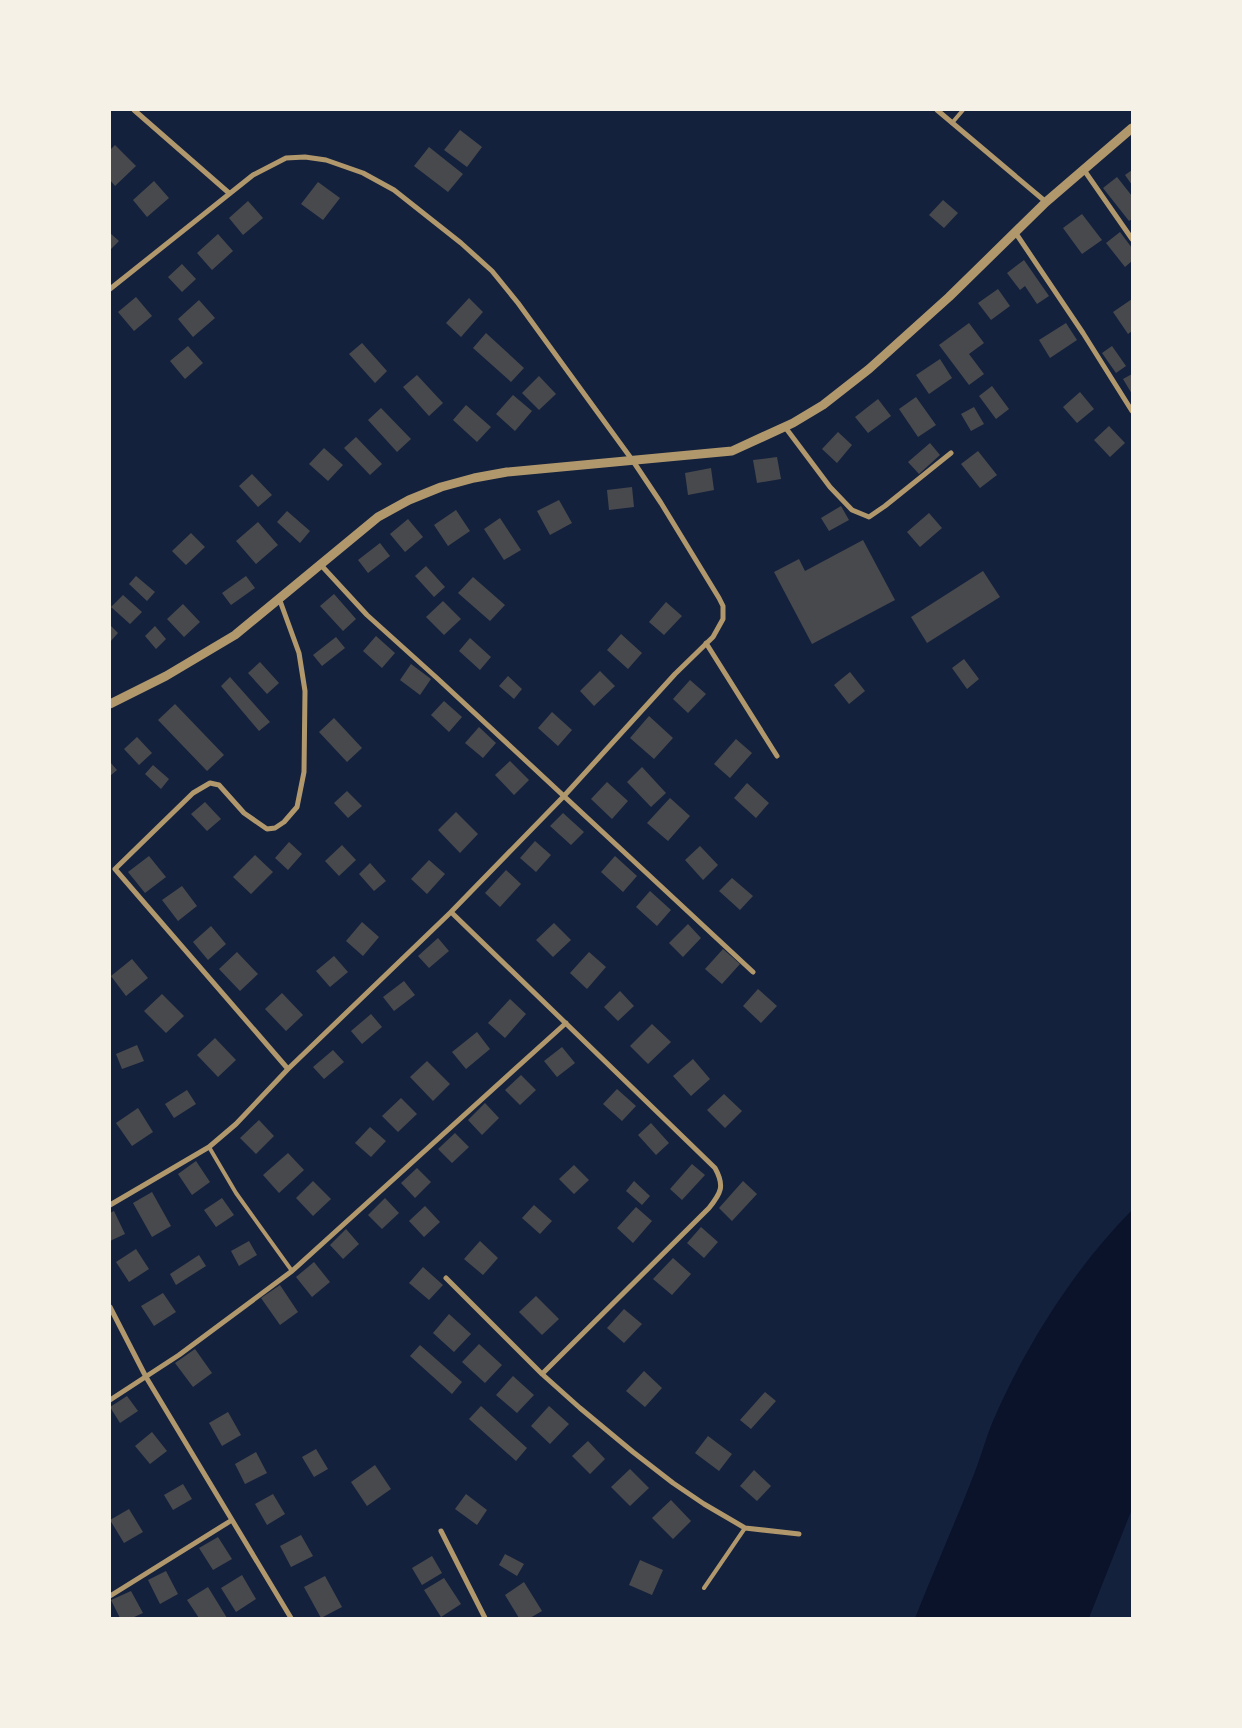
<svg xmlns="http://www.w3.org/2000/svg" width="1242" height="1728" font-family="Roboto,sans-serif">
<style>
.water{fill:#0b132b}
.building{fill:#48494c}
.lines{fill:none;stroke-linecap:round;stroke-linejoin:round}
.service{stroke:#b1986c;stroke-width:4}
.minor{stroke:#b1986c;stroke-width:5}
.tertiary{stroke:#b1986c;stroke-width:9}
</style>
<rect width="100%" height="100%" fill="#14213d"/>
<path class="water" d="M1132,1210V1509L1089,1618H915C934,1570 955,1523 974,1474C982,1454 987,1433 996,1414C1028,1342 1076,1266 1132,1210Z"/>
<path class="building" d="M460,130L482,147L467,167L444,150Z
M115,145L136,166L115,186L110,180V150Z
M429,147L463,174L448,192L414,166Z
M1132,170V185L1125,175Z
M1117,177L1132,196V219L1129,221L1103,188Z
M154,181L169,198L147,217L133,200Z
M318,182L340,198L323,220L301,204Z
M943,200L958,213L944,228L929,215Z
M248,201L263,218L243,235L229,218Z
M1082,214L1102,240L1082,254L1063,228Z
M1120,232L1132,248V261L1125,267L1106,243Z
M110,233L119,241L110,250Z
M218,234L233,251L212,270L197,253Z
M1024,260L1049,296L1037,304L1025,286L1020,290L1007,273Z
M182,264L196,279L182,292L168,277Z
M998,289L1010,306L991,320L978,303Z
M136,297L152,316L134,331L118,312Z
M469,298L483,312L461,337L446,323Z
M1132,299V331L1128,334L1113,312Z
M199,300L215,318L193,337L178,319Z
M969,323L984,343L969,354L984,374L969,385L939,345Z
M1066,323L1077,340L1050,358L1039,340Z
M486,333L524,368L511,382L473,348Z
M362,343L387,371L375,383L349,354Z
M188,346L203,363L185,379L170,361Z
M1112,346L1126,366L1116,373L1102,353Z
M940,359L952,378L929,394L916,375Z
M1132,374V394L1123,379Z
M417,375L443,403L429,416L403,387Z
M539,376L556,394L539,410L522,393Z
M992,386L1009,409L996,419L979,396Z
M1080,392L1094,409L1077,423L1063,407Z
M513,395L532,411L515,431L496,414Z
M916,397L936,425L918,437L899,409Z
M878,399L891,416L868,433L855,417Z
M466,405L491,427L477,442L453,420Z
M974,407L984,424L971,431L961,414Z
M381,408L411,439L397,452L368,420Z
M1109,426L1125,443L1110,457L1094,440Z
M838,432L852,445L837,463L822,449Z
M356,437L382,464L370,475L344,448Z
M930,443L940,455L919,474L908,462Z
M324,448L343,465L328,481L309,464Z
M978,451L997,475L980,488L961,464Z
M777,457L781,479L757,483L753,460Z
M711,468L714,490L688,495L685,473Z
M252,474L272,495L258,507L239,486Z
M632,487L634,507L609,510L607,490Z
M559,500L572,523L550,535L537,511Z
M841,506L849,520L829,531L821,518Z
M456,510L470,531L448,546L434,525Z
M287,511L310,531L300,543L277,522Z
M929,513L942,528L920,547L907,532Z
M500,518L521,550L504,560L484,529Z
M408,519L423,537L405,552L390,534Z
M258,522L278,545L256,564L236,541Z
M191,533L205,547L186,565L172,551Z
M863,540L895,600L812,644L774,572L799,559L805,571Z
M380,543L390,556L368,573L358,560Z
M426,566L445,587L434,597L415,576Z
M983,571L1000,597L927,643L911,617Z
M136,576L155,592L147,601L129,584Z
M246,576L255,588L231,605L222,593Z
M473,577L505,605L490,621L458,593Z
M334,594L356,619L343,631L320,606Z
M123,595L142,612L130,624L111,607Z
M443,601L461,619L444,635L426,617Z
M666,602L682,616L664,635L649,622Z
M183,604L200,622L184,637L167,619Z
M110,625L118,633L110,642Z
M155,626L166,639L156,649L145,636Z
M621,634L642,653L628,669L607,650Z
M376,636L395,653L382,668L363,651Z
M336,637L345,648L322,666L313,655Z
M470,638L491,657L480,670L459,651Z
M964,659L979,679L967,689L952,668Z
M260,662L279,683L267,694L248,673Z
M411,664L431,679L420,695L400,680Z
M600,671L615,686L594,706L580,691Z
M850,672L865,691L849,704L834,685Z
M508,676L522,689L514,699L499,686Z
M230,677L270,722L259,731L221,686Z
M690,680L706,694L688,713L673,699Z
M444,701L462,717L449,732L431,715Z
M175,704L224,755L207,771L158,720Z
M552,712L572,730L558,746L538,728Z
M649,716L673,738L654,759L630,738Z
M334,718L362,748L347,762L319,732Z
M479,727L496,743L483,758L465,743Z
M137,737L152,753L139,765L124,749Z
M736,739L752,753L730,778L714,764Z
M510,761L529,780L514,795L495,775Z
M110,762L117,770L110,776Z
M153,765L169,779L161,789L145,774Z
M642,767L666,793L651,807L627,782Z
M607,782L628,801L612,819L591,799Z
M747,783L769,803L756,818L734,798Z
M347,791L362,806L348,818L334,803Z
M670,798L690,816L668,841L647,823Z
M205,802L221,819L207,831L191,814Z
M456,812L478,834L460,853L438,830Z
M563,813L584,832L571,845L550,826Z
M535,841L551,855L536,872L520,858Z
M289,842L302,854L288,870L275,858Z
M342,845L356,860L339,876L325,861Z
M700,846L718,865L703,880L685,860Z
M255,855L273,872L251,894L233,877Z
M149,856L166,877L145,893L128,872Z
M615,856L637,876L623,892L601,872Z
M429,860L445,874L427,894L411,879Z
M370,863L386,881L374,891L359,874Z
M506,870L521,884L500,907L485,893Z
M732,878L753,896L740,910L719,891Z
M182,886L197,906L178,921L162,900Z
M650,891L671,910L657,926L636,907Z
M362,922L379,937L363,956L346,941Z
M554,923L571,940L553,957L536,940Z
M688,924L701,938L683,957L669,943Z
M211,926L226,944L208,960L193,942Z
M438,938L449,951L429,968L418,956Z
M723,949L740,964L722,984L705,969Z
M237,952L258,974L240,991L219,969Z
M589,952L606,967L587,989L570,973Z
M334,956L348,972L330,987L316,971Z
M132,959L148,978L126,996L111,976Z
M404,981L415,995L394,1011L383,997Z
M758,989L777,1006L761,1023L743,1006Z
M620,991L634,1006L618,1021L604,1007Z
M282,993L303,1015L286,1031L265,1009Z
M162,994L184,1016L166,1033L144,1011Z
M510,999L526,1014L505,1038L488,1023Z
M371,1014L382,1027L362,1044L351,1031Z
M652,1024L671,1042L648,1064L630,1046Z
M477,1032L490,1049L466,1069L452,1052Z
M215,1038L236,1060L218,1077L197,1055Z
M137,1045L144,1061L122,1069L116,1054Z
M562,1047L575,1063L557,1077L544,1061Z
M333,1050L344,1062L324,1079L313,1067Z
M693,1059L710,1079L691,1096L673,1076Z
M427,1061L450,1084L433,1101L410,1077Z
M521,1075L536,1090L520,1105L505,1090Z
M617,1089L636,1106L622,1121L603,1104Z
M187,1090L196,1104L174,1118L165,1104Z
M724,1094L742,1111L725,1128L707,1110Z
M401,1098L417,1114L398,1132L382,1116Z
M485,1103L499,1118L482,1135L468,1120Z
M138,1108L153,1132L132,1146L116,1123Z
M259,1120L274,1136L256,1154L240,1138Z
M651,1123L669,1143L656,1155L638,1135Z
M370,1127L386,1141L371,1157L355,1143Z
M455,1133L469,1147L452,1163L438,1149Z
M288,1153L304,1170L279,1193L263,1175Z
M196,1161L210,1182L192,1195L178,1174Z
M692,1164L705,1175L682,1200L670,1189Z
M574,1165L589,1180L574,1194L559,1179Z
M417,1168L431,1182L415,1198L401,1183Z
M313,1181L331,1199L313,1216L296,1198Z
M634,1181L650,1196L642,1205L626,1191Z
M743,1181L757,1194L732,1221L719,1208Z
M152,1192L171,1226L152,1237L133,1203Z
M222,1198L234,1215L216,1227L204,1210Z
M385,1198L399,1213L382,1229L368,1215Z
M534,1205L552,1221L540,1234L522,1218Z
M425,1206L440,1222L424,1237L409,1221Z
M636,1207L652,1221L633,1243L617,1228Z
M114,1211L125,1234L110,1241V1213Z
M701,1227L718,1242L704,1258L687,1243Z
M346,1229L359,1244L343,1259L330,1245Z
M249,1241L257,1255L239,1266L231,1251Z
M480,1241L498,1258L483,1275L464,1259Z
M136,1249L149,1269L129,1282L116,1262Z
M199,1255L206,1266L176,1285L170,1274Z
M673,1258L691,1274L672,1295L653,1279Z
M314,1262L330,1282L312,1297L296,1277Z
M423,1267L443,1285L429,1300L409,1283Z
M280,1285L298,1312L280,1325L261,1298Z
M163,1293L176,1312L154,1326L141,1306Z
M536,1296L559,1319L542,1335L519,1312Z
M624,1309L642,1324L624,1343L607,1328Z
M449,1314L471,1334L454,1352L433,1333Z
M479,1344L502,1365L485,1383L462,1362Z
M420,1345L462,1382L452,1394L410,1356Z
M195,1349L212,1373L193,1387L175,1363Z
M644,1371L662,1388L645,1407L626,1391Z
M513,1376L534,1395L517,1413L496,1395Z
M765,1392L776,1401L751,1429L740,1420Z
M127,1396L138,1411L120,1423L110,1407Z
M481,1406L527,1448L516,1461L469,1419Z
M549,1406L569,1424L550,1444L531,1426Z
M228,1412L241,1435L222,1446L209,1423Z
M152,1432L167,1451L150,1464L135,1446Z
M708,1436L732,1454L719,1471L695,1453Z
M588,1441L605,1459L590,1474L572,1456Z
M316,1449L328,1469L314,1477L302,1457Z
M256,1452L267,1473L245,1484L235,1464Z
M375,1465L391,1489L367,1506L351,1482Z
M630,1469L649,1488L630,1506L611,1487Z
M754,1470L771,1486L757,1501L740,1486Z
M183,1484L192,1499L173,1510L164,1495Z
M273,1494L285,1514L267,1525L255,1504Z
M466,1494L487,1510L477,1525L455,1509Z
M671,1500L691,1521L673,1539L652,1518Z
M129,1509L143,1532L124,1543L110,1520Z
M301,1535L313,1556L291,1567L280,1546Z
M218,1537L232,1559L213,1570L199,1548Z
M505,1554L524,1564L517,1576L499,1565Z
M432,1556L442,1573L422,1585L412,1568Z
M640,1560L663,1570L652,1595L629,1585Z
M166,1571L178,1594L160,1604L148,1580Z
M242,1575L256,1599L236,1612L221,1588Z
M325,1576L342,1607L321,1618L304,1587Z
M444,1578L461,1604L441,1617L424,1590Z
M524,1582L542,1611L530,1618H519L505,1595Z
M208,1587L227,1618H199L187,1600Z
M131,1591L143,1613L132,1618H120L111,1600Z"/>
<g class="lines">
<path class="service" d="M952,123L963,110
M209,1147L236,1193L292,1271
M704,1588L745,1528"/>
<path class="minor" d="M134,110L229,193
M937,110L1046,202
M1084,170L1132,239
M1015,232L1083,333L1132,411
M110,289L253,175L286,158L305,157L326,160L363,173L394,190L461,243L492,271L518,303L633,461L661,503L719,598L723,606V619L713,637L675,674L564,796L451,912L288,1069L236,1124L209,1147L110,1205
M785,427L830,487L852,510L869,517L885,506L951,453
M320,564L367,615L438,679L753,972
M279,598L299,653L305,691L304,772L297,807L284,822L275,828L267,829L244,813L219,785L210,783L193,793L115,869L288,1069
M706,643L777,756
M451,912L715,1168C725,1186 721,1193 709,1208L542,1374
M446,1278L542,1374L580,1408L633,1452L673,1483L704,1504L745,1528L799,1534
M110,1307L146,1377L291,1618
M110,1400L179,1355L292,1271L566,1023
M441,1531L485,1618
M110,1596L232,1520"/>
<path class="tertiary" d="M110,704L166,676L235,635L378,517L409,500L441,487L474,478L507,472L732,451L793,423L823,405L869,369L949,297L1046,202L1132,128"/>
</g>
<rect width="1242" height="1728" fill="none" stroke="#f6f1e7" stroke-width="222"/>
</svg>
